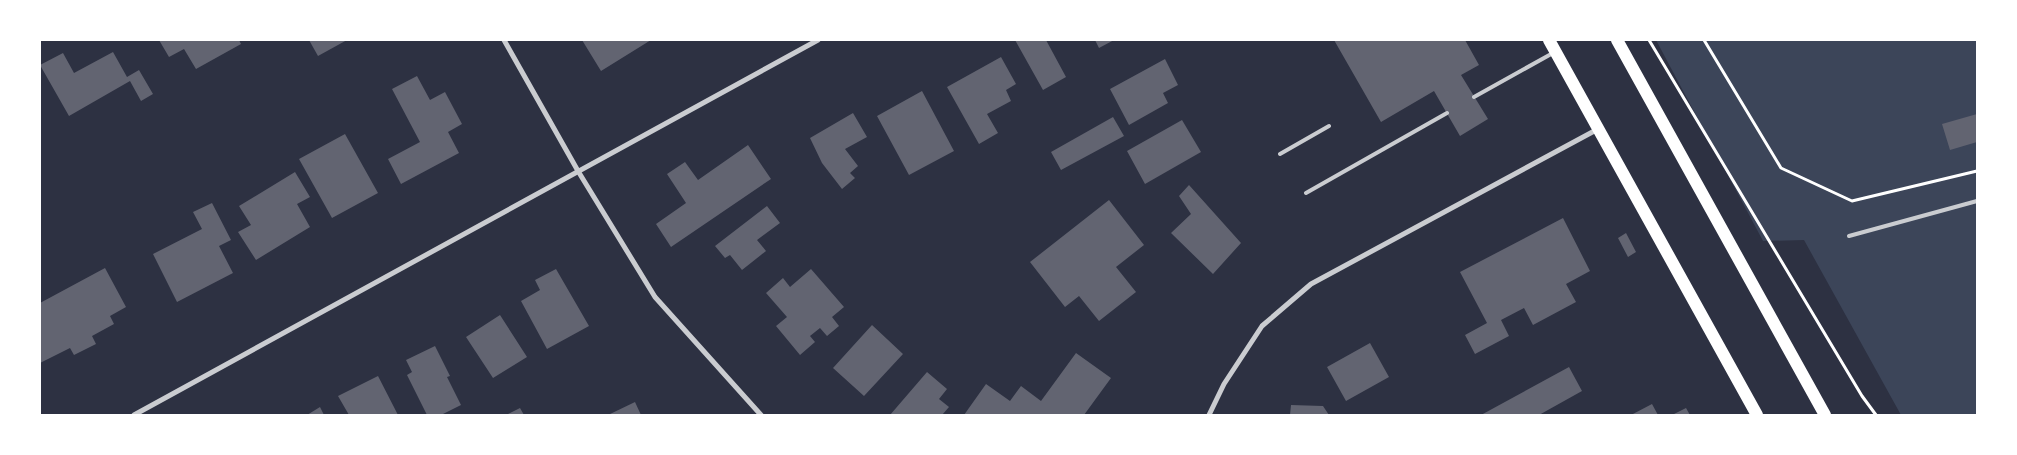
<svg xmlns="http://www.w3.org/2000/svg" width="2017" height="455" font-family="Commissioner,sans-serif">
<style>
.green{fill:#3c4559}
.building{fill:#626471}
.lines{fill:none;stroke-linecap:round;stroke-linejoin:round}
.path{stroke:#fff;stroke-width:3}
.service{stroke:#caccd0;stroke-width:4}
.minor{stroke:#caccd0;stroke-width:5}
.primary{stroke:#fff;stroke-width:12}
</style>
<rect width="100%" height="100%" fill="#2d3142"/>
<path class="green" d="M1656,40H1977V415H1901L1804,240L1763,241Z"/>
<path class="building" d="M159,40H239L241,44L196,69L184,49L169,57Z
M309,40H347L318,56Z
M582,40H651L601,71Z
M1015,40H1046L1066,77L1043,90Z
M1095,40H1114L1099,48Z
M1334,40H1465L1479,65L1461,75L1488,119L1460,136L1434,91L1381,122Z
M113,52L127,77L139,70L153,94L141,101L130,81L69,116L40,65L63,53L74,73Z
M1001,57L1016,84L1006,90L1011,101L987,114L998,133L979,144L947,87Z
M1165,59L1178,85L1163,93L1168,103L1129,125L1110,89Z
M417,76L430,100L445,92L462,124L448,132L459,153L401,184L388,159L420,142L392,89Z
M922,91L954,151L909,175L877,116Z
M853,113L867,137L845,149L858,166L850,173L855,178L842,189L822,163L810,138Z
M1977,114V142L1950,150L1942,124Z
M1113,117L1124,136L1061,170L1051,152Z
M1182,120L1201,152L1145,184L1127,151Z
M345,134L378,193L332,218L299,159Z
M748,145L771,179L671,247L656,224L686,203L667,174L685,162L698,180Z
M295,172L310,197L297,204L310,227L256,260L238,232L251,225L239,206Z
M1189,185L1241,243L1213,274L1171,233L1191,214L1179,196Z
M1109,200L1144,245L1116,267L1136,292L1099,321L1079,296L1065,307L1030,262Z
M212,203L231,240L219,246L233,273L177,302L153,254L202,229L193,212Z
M767,206L780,223L757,240L766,251L742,270L730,255L725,258L715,246Z
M1563,218L1590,271L1566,284L1576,302L1533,325L1524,308L1501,320L1509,336L1475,354L1465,335L1487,323L1460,272Z
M1626,233L1636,252L1628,257L1618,238Z
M105,268L126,307L110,316L114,324L92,336L96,344L74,355L70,348L40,363V303Z
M556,269L589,326L547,349L521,301L540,290L535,280Z
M811,269L844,307L832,317L839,326L827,336L820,328L810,336L815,342L800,355L776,326L787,317L766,293L783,278L790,287Z
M500,315L527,357L493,378L466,337Z
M872,325L903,354L864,396L833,368Z
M1370,343L1389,377L1346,401L1327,367Z
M435,346L450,376L447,377L461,405L441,415H427L407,375L412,372L406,360Z
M1076,353L1111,378L1084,415H964L986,384L1010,401L1021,386L1041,401Z
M1569,367L1582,391L1539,415H1481Z
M927,372L947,389L939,399L949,407L942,415H890Z
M378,376L398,415H349L338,396Z
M635,402L641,415H608Z
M1652,404L1658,415H1631Z
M1291,405L1323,406L1329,415H1290Z
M320,407L324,415H307Z
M520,408L524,415H506Z
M1686,408L1690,415H1672Z"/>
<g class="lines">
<path class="path" d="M1649,40L1862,396L1876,415
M1704,40L1781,168L1852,201L1977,171"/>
<path class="service" d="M1474,97L1553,53
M1280,154L1329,126
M1306,193L1447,113
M1849,236L1977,201"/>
<path class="minor" d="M504,40L578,171L655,297L761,415
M134,415L818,40
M1209,415L1224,384L1262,326L1311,284L1598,129"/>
<path class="primary" d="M1549,40L1757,415
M1617,40L1825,415"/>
</g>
<rect width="2017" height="455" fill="none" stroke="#ffffff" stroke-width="82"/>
</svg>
